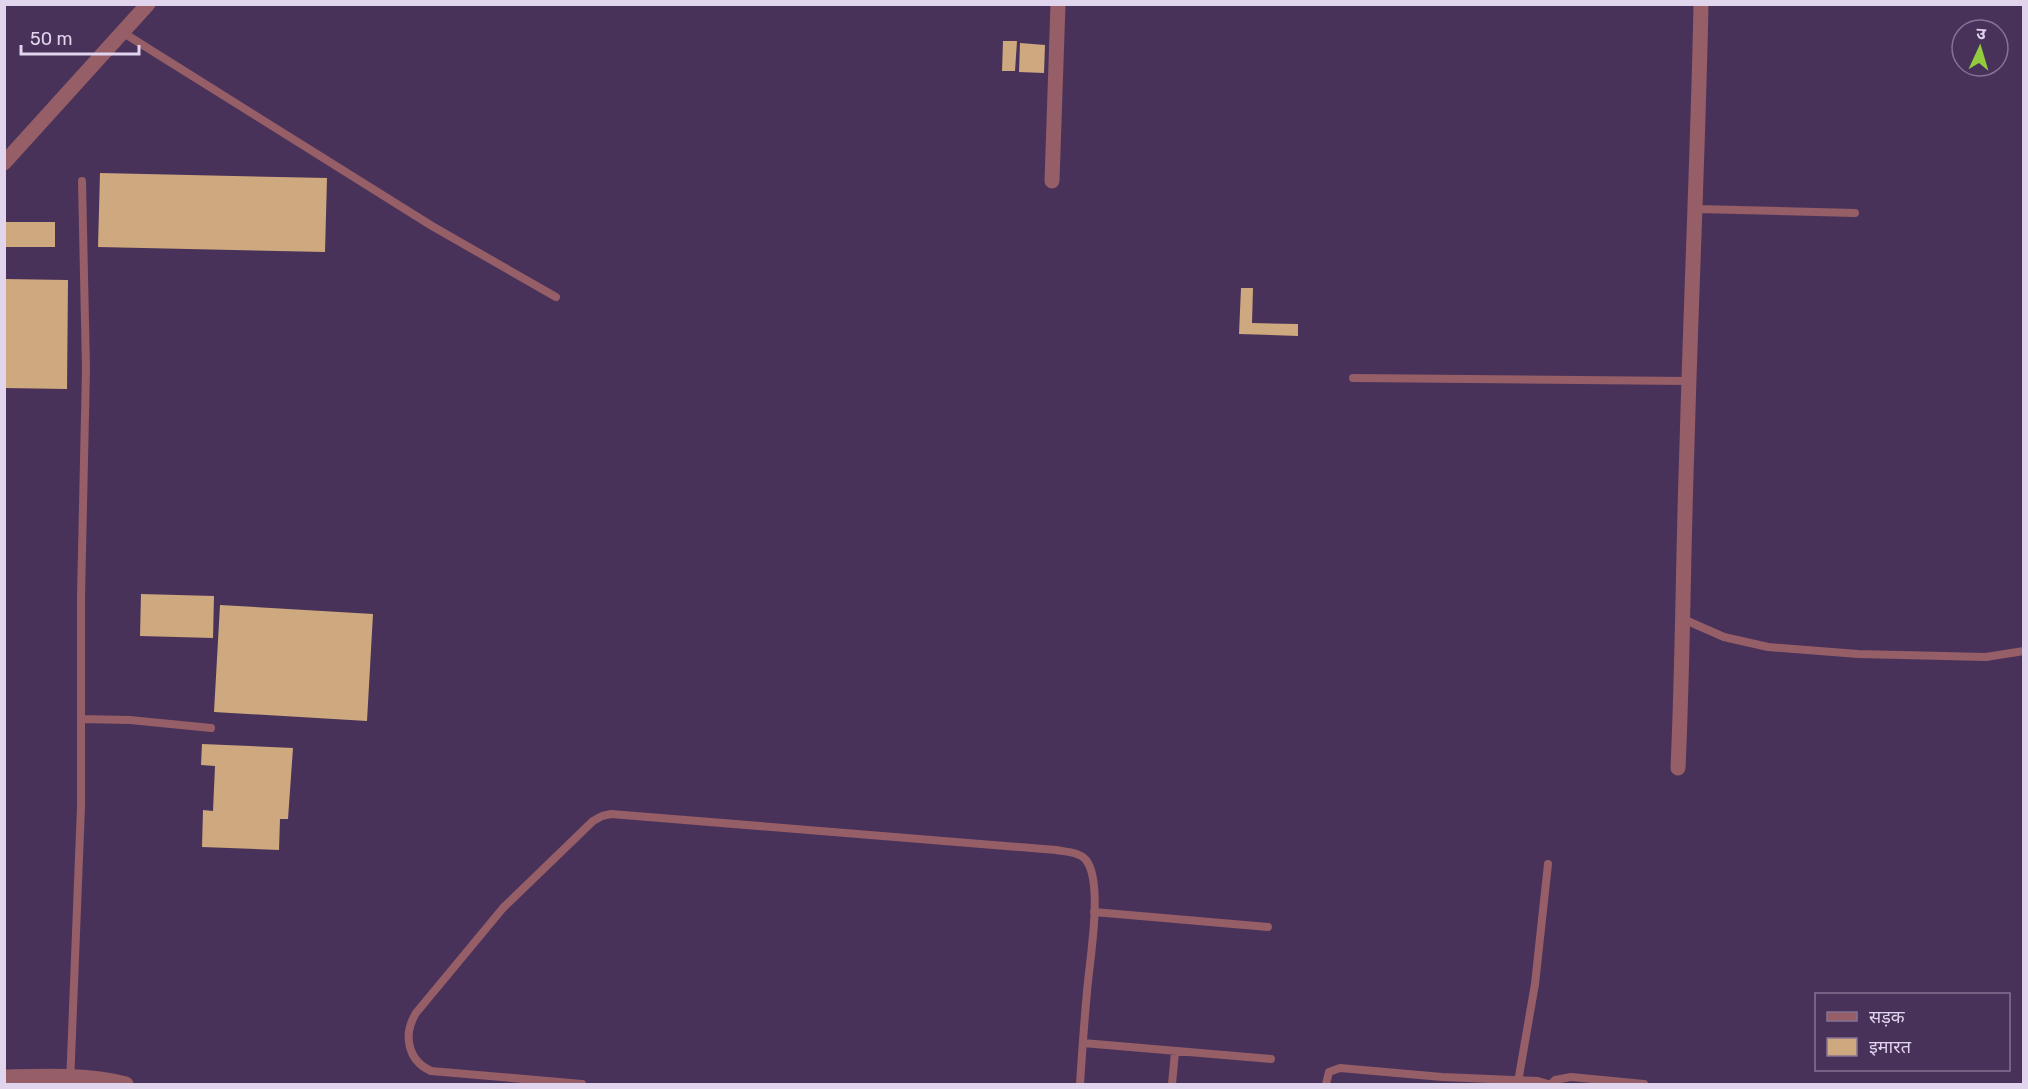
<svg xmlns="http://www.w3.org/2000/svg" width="2028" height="1089" font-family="Rubik,'Noto Sans Devanagari',sans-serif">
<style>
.building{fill:#cea87e}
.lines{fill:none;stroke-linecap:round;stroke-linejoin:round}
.service{stroke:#965e67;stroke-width:8}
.minor{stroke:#965e67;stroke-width:15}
</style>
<rect width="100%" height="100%" fill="#49325a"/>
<path class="building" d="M1003,41H1017L1015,71H1002Z
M1020,43L1045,45L1044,73L1019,72Z
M100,173L327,178L325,252L98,247Z
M4,222H55V247H4Z
M4,279L68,280L67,389L4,388Z
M1241,288H1253L1252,323L1298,324V336L1239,334Z
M141,594L214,596L213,638L140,636Z
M220,605L373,614L367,721L214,712Z
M202,744L293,748L288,819H280L279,850L202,847L203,810L213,811L215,766L201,765Z"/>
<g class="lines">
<path class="service" d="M122,32L432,226L556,297
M1696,209L1855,213
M1353,378L1689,381
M1683,619L1724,637L1768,647L1858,654L1986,657L2024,651
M81,719L130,720L211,728
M1094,912L1268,927
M1083,1043L1271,1059
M1518,1082L1535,984L1548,864
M70,1084L81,807V597L86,369L82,181
M582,1084L431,1071C407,1060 403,1034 416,1013L503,908L593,821L602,816L611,814L1056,850C1066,852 1080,852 1086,860C1104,883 1089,963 1087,992C1084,1023 1082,1054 1080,1084
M1172,1084L1175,1052
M1326,1084L1329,1072L1340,1068L1442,1077L1538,1081L1548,1084
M1551,1084L1555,1080L1571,1077L1644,1084"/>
<path class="minor" d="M4,163L148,4
M1052,181L1058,4
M1678,768C1683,660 1683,553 1687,445C1691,298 1698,152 1701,4
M4,1077C46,1076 86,1074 126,1084"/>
</g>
<rect width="2028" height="1089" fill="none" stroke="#e1d4ed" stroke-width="12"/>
<rect x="1815" y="993" width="195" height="78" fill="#49325a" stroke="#867395" stroke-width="1.5"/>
<rect x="1827" y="1012" width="30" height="9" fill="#965e67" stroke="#867395" stroke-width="1.5"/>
<text x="1869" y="1023" font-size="18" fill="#e1d4ed">सड़क</text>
<rect x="1827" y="1038" width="30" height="18" fill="#cea87e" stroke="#867395" stroke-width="1.5"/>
<text x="1869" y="1053" font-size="18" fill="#e1d4ed">इमारत</text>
<g transform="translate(1980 48) rotate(4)"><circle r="28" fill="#49325a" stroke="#867395" stroke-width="1.5"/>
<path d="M0-4.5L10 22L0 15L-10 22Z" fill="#92cd3e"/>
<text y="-9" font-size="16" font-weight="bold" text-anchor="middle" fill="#e1d4ed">उ</text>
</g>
<path d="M21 45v9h118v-9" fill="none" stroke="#e1d4ed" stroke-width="3"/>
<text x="30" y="45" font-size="18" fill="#e1d4ed" stroke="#49325a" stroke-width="4.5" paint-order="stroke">50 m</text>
</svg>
